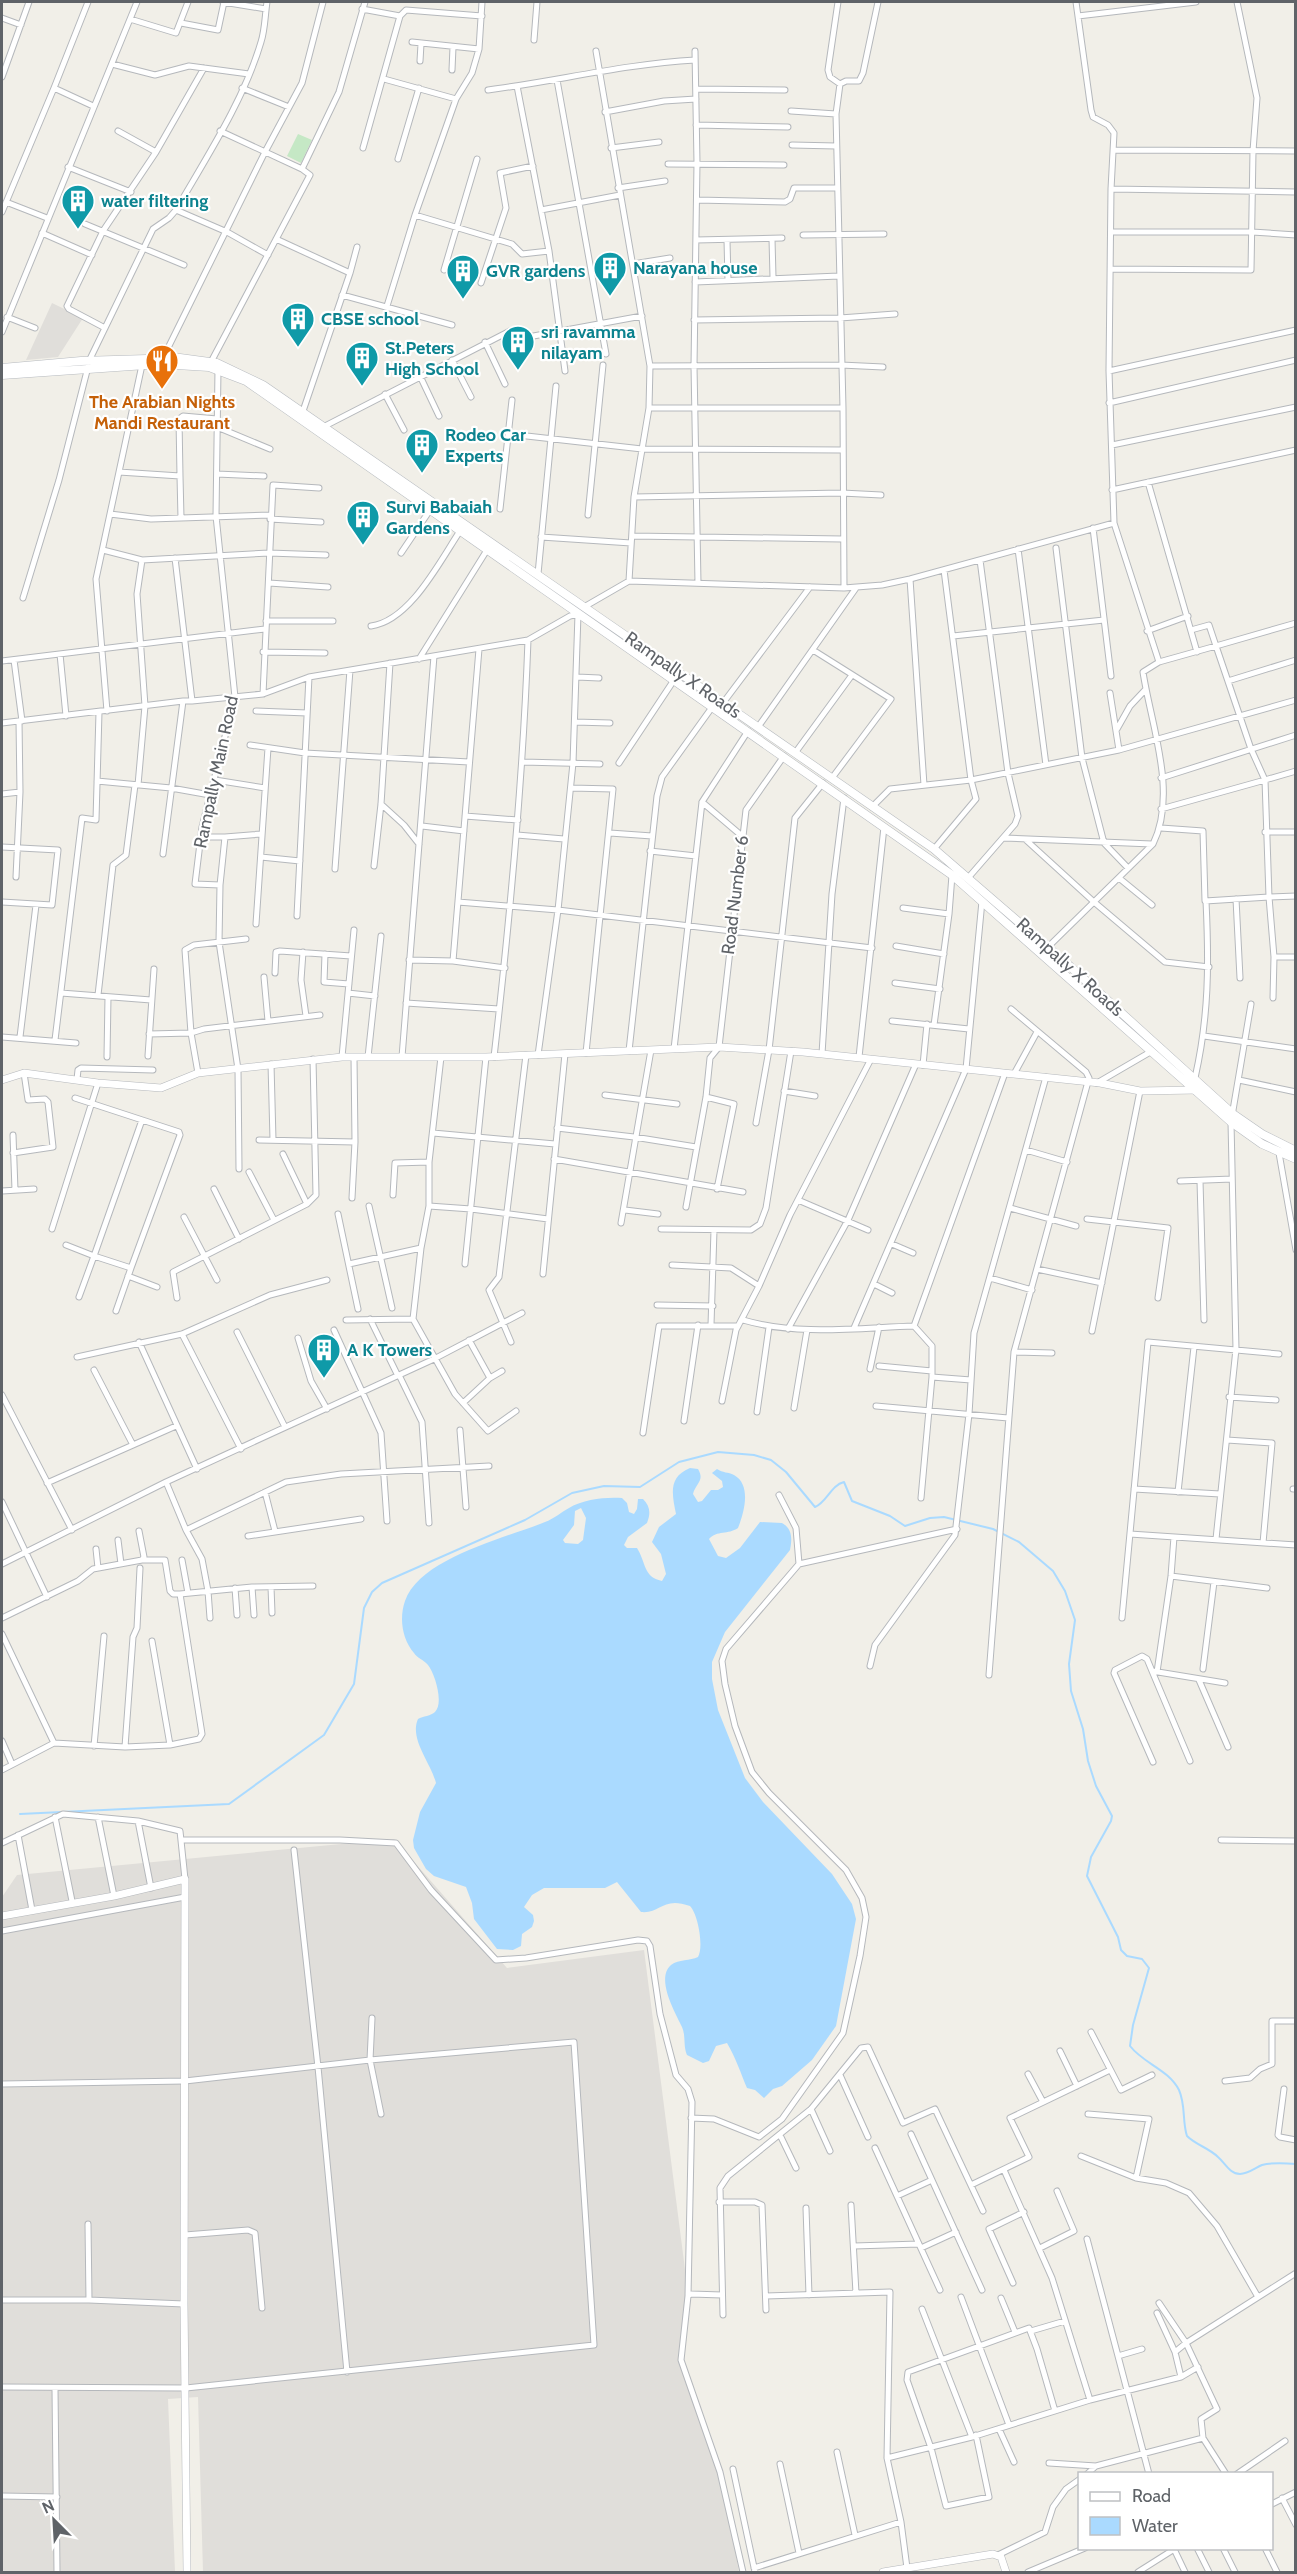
<svg xmlns="http://www.w3.org/2000/svg" width="1297" height="2574" font-family="Cabin,sans-serif">
<style>
.industrial{fill:#e0deda}
.green{fill:#c5e8c5}
.water{fill:#aadaff;fill-rule:evenodd}
.lines{fill:none;stroke-linecap:round;stroke-linejoin:round}
.stream{stroke:#aadaff;stroke-width:2}
.minor-casing{stroke:#b5b8bc;stroke-width:7}
.tertiary-casing{stroke:#b5b8bc;stroke-width:8}
.secondary-casing{stroke:#b6babf;stroke-width:9}
.minor{stroke:#fff;stroke-width:5}
.tertiary{stroke:#fff;stroke-width:7}
.secondary{stroke:#fff;stroke-width:8}
.labels{text-anchor:middle;stroke-width:4.5;stroke-linejoin:round;paint-order:stroke}
.culture-label{font-size:18px;font-weight:bold;fill:#0d838f;stroke:#fff;text-anchor:start}
.food-label{font-size:18px;font-weight:bold;fill:#c56008;stroke:#fff}
.street-label{font-size:18px;fill:#5f6368;stroke:#fff}
</style>
<rect width="100%" height="100%" fill="#f1efe8"/>
<path class="industrial" d="M52,303L83,318L58,357L26,360Z
M394,1839L507,1968L644,1950L687,2285L679,2360L718,2457L739,2572H203L198,2397L168,2399L175,2572H2V1897L17,1875Z"/>
<path class="green" d="M298,134L312,140L301,163L287,156Z"/>
<path class="water" d="M690,1468L698,1469C705,1481 696,1483 693,1494L698,1502L702,1501L711,1490H718L723,1487L722,1481L712,1473L717,1469C723,1473 728,1472 734,1475C752,1485 744,1513 738,1528C728,1535 717,1530 709,1539L718,1556L726,1558L740,1548L760,1522L782,1523C793,1529 792,1540 790,1550L725,1632L712,1662V1679L718,1710L745,1778L763,1802L832,1874L852,1904L856,1919L836,2026L812,2060L782,2086L773,2089L764,2098L755,2090L747,2088C741,2074 736,2058 727,2043L716,2046L709,2061L703,2063L687,2055C683,2046 686,2036 682,2027C676,2014 655,1979 671,1965C679,1959 690,1961 698,1957C704,1947 698,1914 690,1906C662,1896 661,1914 641,1912L617,1882L605,1888H544L532,1895L524,1907L533,1915L534,1921L532,1927L522,1934L521,1946L513,1950L497,1949L474,1919L472,1903L466,1887L434,1876L426,1869L414,1848L413,1840L420,1812L436,1783C431,1763 409,1739 418,1719C423,1716 431,1716 435,1712C444,1703 435,1674 428,1665C424,1660 417,1658 414,1653C402,1639 399,1618 405,1601C420,1558 506,1538 545,1522C554,1519 561,1512 569,1508C584,1499 605,1497 622,1498L627,1503L629,1512L634,1514L637,1509L638,1499H643C650,1506 651,1513 647,1523L628,1537L624,1545L627,1548H637C646,1562 643,1577 662,1581L666,1574L661,1554L652,1542L659,1527L676,1514C672,1494 668,1477 690,1468ZM581,1508L586,1518L583,1540L578,1544L565,1543L563,1540L574,1525L575,1511Z"/>
<g class="lines">
<path class="stream" d="M20,1814L229,1804L324,1735L354,1684L364,1608L372,1592L382,1583L525,1520L572,1493L604,1486L640,1487L679,1462L718,1452L754,1455L771,1460L786,1472L815,1507C827,1502 831,1485 844,1482L852,1501L890,1516L905,1526L930,1518L944,1517L993,1529L1019,1542L1053,1571L1065,1591L1075,1620L1069,1664L1071,1691L1083,1729L1088,1761L1096,1786L1112,1816L1111,1821L1091,1857L1087,1876L1118,1937L1121,1950L1127,1956L1142,1959L1149,1968L1133,2025L1130,2046C1144,2064 1168,2069 1179,2090C1186,2106 1182,2121 1187,2136C1196,2145 1209,2148 1218,2157C1225,2163 1230,2174 1240,2174C1248,2174 1255,2168 1262,2165C1273,2162 1285,2163 1296,2164"/>
<g class="minor-casing">
<path id="minor" d="M223,2L266,9
M838,2L828,70L830,77L840,84L846,81H859L863,73L878,2
M1076,2L1091,110L1093,117L1108,125L1114,133L1111,189L1109,371L1114,523L1159,662L1216,646L1251,749L1265,780L1296,771
M362,9L400,16
M1078,16L1196,2
M2,18L21,25
M130,19L176,33L188,2
M181,23L218,30L224,2
M534,40L537,2
M412,42L479,49
M596,51L650,366L649,408L634,497L629,581
M695,51L697,163L694,366L698,583
M420,61L421,44
M112,64L155,75L189,66L249,74
M452,70L453,47
M2,77L29,2
M384,79L456,99
M557,80L606,354
M840,84L836,114L843,408L844,588L882,585L910,579L1114,523
M517,86L549,251L565,371
M54,88L93,106
M242,88L289,107
M696,89L785,90
M488,90C557,81 625,64 695,60
M791,111L836,114
M605,112L664,101L696,99
M696,125L788,127
M118,131L156,152
M220,131L302,169
M792,145L836,146
M363,148L400,16L406,10L482,16
M611,148L659,142
M1113,150L1296,151
M398,159L419,88
M668,164L784,165
M68,167L131,192
M618,188L665,181
M1111,189L1296,192
M697,200L785,202L790,199L794,188H837
M6,202L47,218
M176,210L227,232L268,255
M541,210L620,195
M2,212L54,88L88,2
M415,215L512,244L522,254L549,251
M85,224L184,265
M1112,232H1252L1296,235
M42,233L92,255
M803,235L884,234
M276,239L350,273L303,411
M772,239L773,277
M696,240L782,238
M727,240L728,280
M633,264L670,258
M1111,269L1251,270L1253,151L1257,98L1237,2
M444,270L477,159
M350,273L357,247
M695,282L839,276
M481,283L506,208L500,173L533,166
M342,295L452,325
M387,306L415,215L456,99L472,73L479,49L482,2
M7,317L35,328
M694,320L840,318L895,314
M105,328L69,309L67,306L103,231L156,152L204,68
M2,332L137,2
M485,342L505,384
M163,358L265,152L302,83L323,2
M452,360L471,397
M89,361L153,229L169,218L176,210C206,158 244,100 261,42C265,30 265,15 267,2
M211,362L310,175L302,169L339,92L365,2
M650,366L841,365L883,367
M218,369L216,516L235,697L202,827L195,884L220,885
M1109,371L1296,330
M420,376L439,416
M385,394L404,430
M1109,403L1296,360
M649,408H843
M325,426L512,330L528,337L642,316
M217,427L270,449
M509,434L642,449L842,450
M1112,445L1296,407
M119,472L180,476L179,419L183,416L217,419
M217,474L264,476
M180,476L181,518
M1148,482L1197,652
M1112,490L1296,450
M634,497L842,493L881,495
M500,509L512,400
M110,514L151,519L270,515
M588,515L603,365
M270,519L321,522
M1093,528L1111,676
M632,536L842,539
M541,537L631,543
M1056,548L1082,758L1104,843L1128,868
M1018,549L1046,765
M103,550L142,560L269,553L326,555
M401,553L430,510
M538,574L556,386
M910,579L924,785
M269,583L328,587
M23,598L59,480L88,367
M584,607L629,581L844,588
M266,621H333
M371,626C410,621 440,561 460,531
M1191,630L1209,625L1216,646L1296,623
M1147,631L1188,616
M953,636L1104,620
M813,650L891,699L832,778
M263,652L325,653
M60,654L66,716
M419,659L487,550
M14,660L22,721
M2,661L265,629
M577,677L599,678
M1228,681L1296,660
M1110,693L1119,750
M263,694L273,485L319,488
M192,701L263,694L309,677L528,640L570,616L578,614L573,763L558,910L538,1055
M723,703L810,587
M107,711L96,579L142,365
M256,711L307,713
M575,722L610,723
M2,723L183,701
M758,727L856,588
M1117,729L1130,706L1146,689
M250,745L305,753L469,762
M795,753L852,675
M523,762L600,764
M619,763L674,680
M1161,778L1296,735
M215,780L265,788
M97,781L171,788L210,795
M138,785L145,706L137,594L142,560
M571,788L613,789L586,1053
M2,794L20,792
M702,802L742,836
M381,804L404,825L419,844
M872,807L890,789L971,780L1119,750L1296,700
M465,816L518,820
M422,826L464,831
M1161,828L1203,831L1205,901L1269,897L1265,780L1161,809
M1265,832H1296
M610,833L652,836
M517,835L564,839
M201,837H225
M1004,838L1152,844
M1026,840L1094,902L1165,962L1209,967
M2,847L58,850L52,905L2,902
M934,849L976,799L971,780L944,570
M650,851L696,856
M163,854L183,701H192L175,558
M261,857L300,861
M374,866L381,804L390,663
M335,869L350,670
M16,877L20,792L19,721
M968,878L1015,824L1018,816L1008,773L980,560
M1119,878L1152,905
M1236,899L1240,978
M458,902L558,910L872,948
M903,908L949,914
M297,916L309,677
M256,924L268,748
M896,946L944,954
M1048,947L1153,844C1178,793 1151,725 1143,672L1159,662
M303,952L301,980L306,1016
M325,954L324,982L349,984
M1274,957L1269,897L1296,896
M409,960L453,961L505,968
M453,961L479,649
M275,973L276,952L280,951L351,956
M264,977L268,1021
M895,983L940,989
M61,993L151,1000
M348,993L375,996
M98,995L113,865L126,855L135,785
M1273,998L1274,957H1296
M406,1003L499,1009
M892,1021L969,1029
M934,1025L949,914L952,875
M149,1034L191,1033L204,1029L320,1015
M1204,1036L1296,1049
M2,1037L76,1043
M20,1037L36,905
M55,1040L82,818L96,820L99,712
M674,1049L702,802L748,731
M629,1051L657,796L662,777L713,706
M822,1054L832,894L844,798
M148,1056L154,969
M107,1057L108,997
M342,1057L354,930
M368,1057L381,936
M402,1057L434,656
M441,1057L429,1162V1206L421,1248L413,1319L455,1394L488,1431L516,1411
M494,1057C510,918 523,780 528,640
M859,1057L884,827
M271,1064L273,1140
M923,1065L927,1024
M198,1073L191,1033L185,950L194,945L246,939
M1014,1074L1037,1032
M1195,1078C1209,1016 1209,964 1206,901
M77,1079L78,1070L81,1068L153,1070
M1239,1080L1296,1092
M1097,1083L1152,1051
M784,1091L815,1096
M605,1095L677,1104
M706,1097L734,1104L717,1189
M75,1098L179,1132L180,1135L131,1268L94,1256L142,1120
M756,1123L769,1050L795,818L823,783
M557,1128L634,1137L696,1147
M433,1133L555,1144
M13,1135L15,1190
M259,1140L355,1142
M1026,1150L1067,1162
M13,1153L53,1147L48,1102L45,1099L28,1100L24,1073
M1279,1153L1296,1250
M283,1154L307,1204
M554,1159L743,1192
M239,1169L238,1069L219,942L220,885L225,837L261,834
M249,1172L274,1220
M1180,1181L1232,1179
M1200,1181L1204,1320
M214,1189L239,1239
M2,1191L34,1189
M393,1195L395,1163L429,1162
M352,1198L355,1142L354,1057
M798,1200L868,1230
M369,1206L392,1308
M429,1206L471,1209L548,1219
M686,1207L706,1097L710,1058L719,1047L746,810L784,756
M1010,1208L1076,1226
M625,1210L658,1214
M338,1214L358,1309
M184,1217L217,1280
M1087,1219L1168,1228L1158,1298
M621,1223L651,1050
M52,1229L98,1083
M661,1229L751,1230L760,1224L766,1208L791,1051
M892,1244L913,1253
M66,1245L94,1256L79,1297
M349,1264L421,1248
M465,1264L486,1057
M672,1265L731,1268L759,1286
M1037,1269L1102,1283
M543,1274L565,1054
M128,1276L157,1287
M990,1278L1032,1290
M874,1284L892,1293
M177,1298L173,1272L307,1204L316,1195L313,1059
M657,1305L713,1306
M116,1311L131,1268
M370,1319L398,1376
M346,1320L413,1319
M743,1320C798,1336 856,1328 914,1326
M711,1325L714,1230
M914,1326L1005,1073
M914,1326L932,1346V1377L971,1380
M854,1328L966,1069L982,901
M788,1329L848,1220L916,1064
M334,1330L381,1433L387,1521
M1092,1331L1140,1091
M237,1332L285,1427
M182,1334L241,1449
M298,1338L311,1381L327,1409
M139,1342L197,1469
M511,1342L489,1290L499,1277L526,1055
M1014,1352L1052,1353
M77,1357L182,1334L270,1295L327,1280
M879,1366L932,1371
M870,1369L879,1327
M94,1370L133,1445
M399,1375L422,1422L429,1523
M490,1378L502,1371
M2,1395L72,1530
M1229,1397L1276,1400
M722,1401L736,1330L759,1286L790,1215L871,1059
M463,1403L490,1378L469,1340
M876,1406L1008,1418
M794,1408L807,1330
M757,1412L769,1327
M684,1421L698,1325
M460,1430L466,1507
M643,1433L659,1326H738
M1227,1440L1272,1443L1263,1543
M166,1482L186,1530L202,1559L208,1591L210,1618
M47,1483L176,1426
M1134,1489L1220,1494
M1293,1489H1296
M265,1492L275,1531
M1178,1492L1194,1347
M921,1498L932,1377
M2,1502L47,1597
M186,1530L286,1482L341,1474L489,1466
M1130,1534L1296,1545
M248,1536L361,1519
M1216,1539L1236,1349L1231,1122L1251,1004
M118,1540L121,1564
M96,1549L98,1568
M142,1560H165L170,1591L173,1594H180
M182,1560L188,1593
M2,1564L166,1482L434,1359L522,1313
M799,1564L957,1529
M1171,1576L1267,1588
M252,1587L254,1615
M271,1587L272,1613
M235,1588L237,1615
M2,1618L78,1581L93,1569L142,1560L144,1557L139,1531
M1122,1618L1148,1342L1279,1354
M2,1634L54,1743
M152,1641L170,1745
M870,1666L875,1645L955,1535L969,1414L974,1333L1046,1077
M1203,1669L1214,1582
M1152,1671L1190,1761
M1157,1672L1171,1576L1174,1537
M989,1675L1014,1352L1089,1078L1086,1072L1011,1009
M1199,1680L1228,1747
M2,1741L12,1764
M94,1746L104,1636
M125,1747L133,1637L137,1628L140,1568
M1153,1762L1114,1673L1115,1670L1142,1656L1147,1659L1152,1671L1225,1683
M2,1770L54,1743L125,1747L170,1745L199,1739L202,1734L180,1594L252,1587L313,1586
M55,1817L72,1901
M98,1817L114,1896
M138,1821L151,1888
M18,1835L32,1910
M182,1840H340L396,1843L431,1890L496,1960L526,1958L638,1940L647,1941L650,1946L660,2014L676,2075L688,2089L692,2102L688,2296
M1221,1840L1296,1841
M2,1843L63,1814L138,1821L180,1831L185,1879
M294,1850L318,2067L347,2372
M2,1931L185,1897
M372,2018L370,2060L381,2114
M1091,2032L1121,2090L1152,2075
M1060,2051L1077,2086
M1028,2074L1043,2102
M840,2075L868,2137
M1225,2081L1250,2078L1260,2069L1272,2064V2021H1296
M2,2084L185,2081L370,2060L574,2042L594,2345L186,2388L2,2387
M1284,2089L1278,2135L1280,2137L1296,2140
M811,2109L830,2151
M1088,2114L1149,2119L1136,2178
M691,2118L714,2119L759,2137L782,2119L843,2033L860,1956L866,1917L862,1898L846,1870L769,1793L752,1772L735,1726L725,1684L722,1661L726,1649L799,1564L796,1528L779,1495
M911,2134L982,2290
M780,2135L796,2168
M875,2148L940,2290
M1081,2156L1136,2178L1166,2183L1189,2193L1217,2226L1258,2297
M1004,2170L1052,2278L1090,2400
M971,2185L1029,2157L1010,2118L1110,2070
M897,2196L932,2180
M719,2202H755L762,2205L766,2310
M851,2205L856,2293
M806,2208L809,2295
M88,2224L89,2300
M185,2235L248,2230L255,2233L262,2308
M1087,2239L1118,2356
M854,2246L919,2244
M921,2248L956,2232
M1040,2248L1074,2231L1057,2191
M1013,2283L989,2229L1024,2212
M722,2295L691,2294L688,2296L681,2360L720,2472L743,2572
M766,2296L890,2292L887,2458L901,2522L907,2568
M961,2297L1009,2425
M1001,2298L1015,2332
M2,2300H89L184,2304
M1159,2303L1186,2343L1217,2409L1201,2419L1203,2438L1226,2474
M922,2309L972,2437
M1157,2313L1175,2352
M723,2315L720,2188L728,2176L811,2109L861,2048L868,2047L903,2123L935,2109L983,2211
M1031,2331L1065,2321
M1142,2349L1118,2356L1149,2474
M1181,2377L1198,2367
M55,2389L57,2572
M999,2429L1014,2462
M976,2435L989,2497L946,2506L931,2448L907,2380L908,2372L1029,2328L1037,2349L1055,2411
M837,2452L855,2535
M887,2458L972,2437L1090,2400L1181,2377L1175,2352L1186,2343L1296,2273
M1049,2463L1096,2466
M780,2464L799,2553
M733,2469L755,2572
M1087,2474L1096,2466L1203,2438
M1237,2474L1285,2441
M2,2496L57,2497
M1282,2498L1296,2525
M1272,2504L1296,2492
M1197,2548L1209,2572
M1223,2548L1235,2572
M1265,2548L1277,2572
M1174,2549L1185,2572
M998,2555L1045,2532L1053,2507L1066,2489L1080,2479
M754,2568L901,2522
M1028,2572L1085,2548
M1138,2572L1176,2548"/>
</g>
<g class="tertiary-casing">
<path id="tertiary" d="M2,1080L24,1073L98,1083L161,1088L198,1073L342,1057H486L719,1047L803,1052L1100,1083L1140,1091L1197,1090
M2,1916L114,1896L185,1879L184,2304L187,2572
M883,2572L993,2554L1001,2557L1006,2572"/>
</g>
<g class="secondary-casing">
<path id="secondary" d="M2,368L81,361L180,358L217,363L263,385L934,849L1073,969L1233,1114L1262,1134L1296,1151
M2,375L160,364L209,367L246,381L952,875L1231,1122L1262,1144L1296,1159"/>
</g>
<use href="#minor" class="minor"/>
<use href="#tertiary" class="tertiary"/>
<use href="#secondary" class="secondary"/>
</g>
<defs>
<g id="building-pin" transform="scale(1.725)"><path d="M0 17L-7.5 6A9.5 9.5 0 1 1 7.5 6Z" fill="#0f9aa8" stroke="#fff"/><path d="M-4-6H4V6H1V3H-1V6H-4ZM-2.5-4.3h1.7v1.8h-1.7ZM.8-4.3h1.7v1.8H.8ZM-2.5-1h1.7V.8h-1.7ZM.8-1h1.7V.8H.8Z" fill="#fff"/></g>
<g id="restaurant-pin" transform="scale(1.725)"><path d="M0 17L-7.5 6A9.5 9.5 0 1 1 7.5 6Z" fill="#e8710a" stroke="#fff"/><path d="M-5-6h1v4h1v-4h1v4h1v-4h1v5L-1.5 .5V6h-2V.5L-5-1ZM5-6V6H3V1.5H1.5Q1.5-4 5-6Z" fill="#fff"/></g>
</defs>
<g fill-rule="evenodd">
<use href="#building-pin" x="78" y="201"/>
<use href="#building-pin" x="610" y="268"/>
<use href="#building-pin" x="463" y="271"/>
<use href="#building-pin" x="298" y="319"/>
<use href="#building-pin" x="518" y="342"/>
<use href="#building-pin" x="362" y="358"/>
<use href="#restaurant-pin" x="162" y="361"/>
<use href="#building-pin" x="422" y="445"/>
<use href="#building-pin" x="363" y="517"/>
<use href="#building-pin" x="324" y="1350"/>
</g>
<g class="labels">
<g class="culture-label">
<text x="101" y="207">water filtering</text>
<text x="633" y="274">Narayana house</text>
<text x="486" y="277">GVR gardens</text>
<text x="321" y="325">CBSE school</text>
<text x="541" y="338">sri ravamma<tspan x="541" dy="21">nilayam</tspan></text>
<text x="385" y="354">St.Peters<tspan x="385" dy="21">High School</tspan></text>
<text x="445" y="441">Rodeo Car<tspan x="445" dy="21">Experts</tspan></text>
<text x="386" y="513">Survi Babaiah<tspan x="386" dy="21">Gardens</tspan></text>
<text x="347" y="1356">A K Towers</text>
</g>
<g class="food-label">
<text x="162" y="408">The Arabian Nights<tspan x="162" dy="21">Mandi Restaurant</tspan></text>
</g>
<g class="street-label">
<text transform="translate(683 675) rotate(35)" y="6">Rampally X Roads</text>
<text transform="translate(216 772) rotate(-78)" y="6">Rampally Main Road</text>
<text transform="translate(735 895) rotate(-83)" y="6">Road Number 6</text>
<text transform="translate(1070 967) rotate(42)" y="6">Rampally X Roads</text>
</g>
</g>
<rect width="1297" height="2574" fill="none" stroke="#5f6368" stroke-width="6"/>
<rect x="1078" y="2472" width="195" height="78" fill="#ffffff" stroke="#bfc1c3" stroke-width="1.5"/>
<rect x="1090" y="2492" width="30" height="9" fill="#ffffff" stroke="#bfc1c3" stroke-width="1.5"/>
<text x="1132" y="2502" font-size="18" fill="#5f6368">Road</text>
<rect x="1090" y="2517" width="30" height="18" fill="#aadaff" stroke="#bfc1c3" stroke-width="1.5"/>
<text x="1132" y="2532" font-size="18" fill="#5f6368">Water</text>
<g transform="translate(54 2520) rotate(336)" stroke="#ffffff" stroke-width="4.5" paint-order="stroke">
<path d="M0-4.5L10 22L0 15L-10 22Z" fill="#5f6368"/>
<text y="-9" font-size="16" font-weight="bold" text-anchor="middle" fill="#5f6368">N</text>
</g>
</svg>
